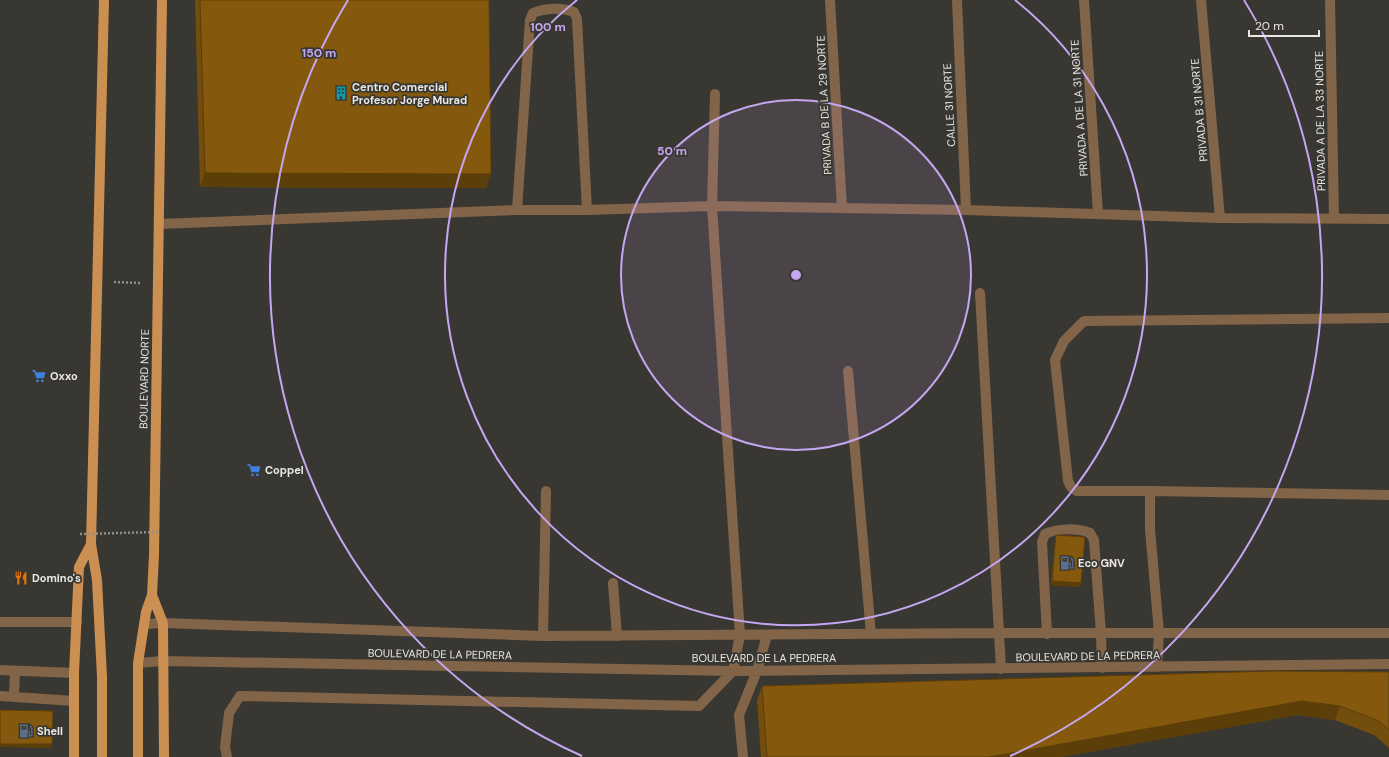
<svg xmlns="http://www.w3.org/2000/svg" width="1389" height="757" font-family="'DM Sans',sans-serif">
<style>
.lines{fill:none;stroke-linecap:round;stroke-linejoin:round}
.path{stroke:#92908b;stroke-width:2.5;stroke-dasharray:2 2;stroke-linecap:butt}
.minor{stroke:#826448;stroke-width:10}
.major{stroke:#cb8f51;stroke-width:10}
.path-bridge{stroke:#92908b;stroke-width:2.5;stroke-dasharray:2 2;stroke-linecap:butt}
.wall{fill:#724d0b}
.shaded-wall{fill:#5c3e09}
.building{fill:#84590d;stroke:#5c3e09}
.ring{fill:none;stroke:#c5a7f1;stroke-width:2}
.labels{text-anchor:middle;stroke-width:3.5;stroke-linejoin:round;paint-order:stroke}
.poi-label{font-size:11px;font-weight:bold;fill:#e8e7e3;stroke:#393731;text-anchor:start}
.street-label{font-size:11px;fill:#e8e7e3;stroke:#393731}
.centre{fill:#c5a7f1;stroke:#393731;stroke-width:2}
.ring-label{font-size:12px;text-anchor:middle;font-weight:bold;fill:#c5a7f1;stroke:#393731;stroke-width:3.5;stroke-linejoin:round;paint-order:stroke}
</style>
<rect width="100%" height="100%" fill="#393731"/>
<g class="lines">
<path class="path" d="M114,282L141,283"/>
<path class="minor" d="M830,0L842,208
M957,0L966,210
M1084,0L1098,214
M1201,0L1220,218
M1330,0L1334,218
M587,210L712,206L966,210L1220,218L1389,219
M159,224L517,210H587L577,19L574,12C562,7 545,8 533,13L530,20L517,210
M980,293L1001,669
M848,371L871,634
M1150,491L1389,495
M613,583L617,636
M0,622H77
M144,624L163,623L543,636L999,633H1389
M1047,634L1042,542L1045,534C1057,528 1077,528 1090,533L1094,540L1101,633L1102,668
M543,636L546,491
M138,663L163,661L733,671L1389,664
M1157,667L1159,633L1150,529V491H1077L1071,487L1068,481L1055,360L1064,341L1084,321L1389,318
M0,670L74,673
M0,696L74,701
M14,697L15,671
M227,757L225,747L229,713L240,696L699,706L733,671L740,635L712,206L715,94
M743,757L739,715L757,671L767,635"/>
<path class="major" d="M152,595L163,623L164,757
M74,757V673L79,567L91,544
M102,757V677L97,580L91,544L104,0
M138,757V663L146,612L152,595L154,555L162,0"/>
<path class="path-bridge" d="M80,534L158,532"/>
</g>
<path class="wall" d="M195,0H489L491,174L486,188L200,187Z
M1056,535L1081,583L1080,587L1051,585L1055,539Z
M1389,672V748L1374,735L1335,720L1297,715L1060,757H761L757,700L762,686Z"/>
<path class="shaded-wall" d="M205,173L491,174L486,188L200,187Z
M1052,581L1081,583L1080,587L1051,585Z
M1302,701L1340,706L1335,720L1297,715L1060,757H989Z
M0,744H52L51,748L0,747Z"/>
<path class="building" d="M200,0H489L491,174L205,173Z
M1056,535L1085,537L1081,583L1052,581Z
M1272,671L1389,672V730L1379,721L1340,706L1302,701L989,757H767L762,686Z
M0,710L53,711L52,744H0Z"/>
<circle cx="796" cy="275" r="175" fill="#c5a7f1" fill-opacity=".12"/>
<g class="ring">
<circle cx="796" cy="275" r="175"/>
<path d="M1015 0A351 351 0 1 1 577 0"/>
<path d="M582 756A526 526 0 0 1 348 0M1244 0A526 526 0 0 1 1010 756"/>
</g>
<defs>
<g id="building-bare" transform="scale(1.08)"><path d="M-4-6H4V6H1V3H-1V6H-4ZM-2.5-4.3h1.7v1.8h-1.7ZM.8-4.3h1.7v1.8H.8ZM-2.5-1h1.7V.8h-1.7ZM.8-1h1.7V.8H.8Z" fill="#0f9aa8" stroke="#393731" stroke-width="2.5" paint-order="stroke"/></g>
<g id="supermarket-bare" transform="scale(1.08)"><path d="M-6-5.5h2.5l.6 2H6L4.5 2H-2.5L-4.4-4H-6ZM-1.5 3.2a1.3 1.3 0 1 0 .1 0ZM3 3.2a1.3 1.3 0 1 0 .1 0Z" fill="#3f7fe0" stroke="#393731" stroke-width="2.5" paint-order="stroke"/></g>
<g id="fuel-bare" transform="scale(1.08)"><path d="M-5.5-6h7V0h2V4h1.3V-2.5L3-4.5l.8-.8L6-3V5H2.5V1h-1V6h-7ZM-4.2-4.7v3.2H.2V-4.7Z" fill="#5c6f8a" stroke="#393731" stroke-width="2.5" paint-order="stroke"/></g>
<g id="restaurant-bare" transform="scale(1.08)"><path d="M-5-6h1v4h1v-4h1v4h1v-4h1v5L-1.5 .5V6h-2V.5L-5-1ZM5-6V6H3V1.5H1.5Q1.5-4 5-6Z" fill="#e8710a" stroke="#393731" stroke-width="2.5" paint-order="stroke"/></g>
</defs>
<g fill-rule="evenodd">
<use href="#building-bare" x="341" y="93"/>
<use href="#supermarket-bare" x="39" y="376"/>
<use href="#supermarket-bare" x="254" y="470"/>
<use href="#fuel-bare" x="1067" y="563"/>
<use href="#restaurant-bare" x="21" y="578"/>
<use href="#fuel-bare" x="26" y="731"/>
</g>
<g class="labels">
<g class="poi-label">
<text x="352" y="91">Centro Comercial<tspan x="352" dy="13">Profesor Jorge Murad</tspan></text>
<text x="50" y="380">Oxxo</text>
<text x="265" y="474">Coppel</text>
<text x="1078" y="567">Eco GNV</text>
<text x="32" y="582">Domino's</text>
<text x="37" y="735">Shell</text>
</g>
<g class="street-label">
<text transform="translate(824 105) rotate(-93)" y="4">PRIVADA B DE LA 29 NORTE</text>
<text transform="translate(949 105) rotate(-93)" y="4">CALLE 31 NORTE</text>
<text transform="translate(1079 108) rotate(-94)" y="4">PRIVADA A DE LA 31 NORTE</text>
<text transform="translate(1199 110) rotate(-95)" y="4">PRIVADA B 31 NORTE</text>
<text transform="translate(1320 121) rotate(-91)" y="4">PRIVADA A DE LA 33 NORTE</text>
<text transform="translate(144 379) rotate(-89)" y="4">BOULEVARD NORTE</text>
<text transform="translate(440 654) rotate(1)" y="4">BOULEVARD DE LA PEDRERA</text>
<text transform="translate(1088 656) rotate(-1)" y="4">BOULEVARD DE LA PEDRERA</text>
<text x="764" y="662">BOULEVARD DE LA PEDRERA</text>
</g>
</g>
<circle cx="796" cy="275" r="6" class="centre"/>
<g class="ring-label">
<text x="548" y="31">100 m</text>
<text x="319" y="57">150 m</text>
<text x="672" y="155">50 m</text>
</g>
<path d="M1249 30v6h70v-6" fill="none" stroke="#e8e7e3" stroke-width="2"/>
<text x="1255" y="30" font-size="12" fill="#e8e7e3" stroke="#393731" stroke-width="3" paint-order="stroke">20 m</text>
</svg>
